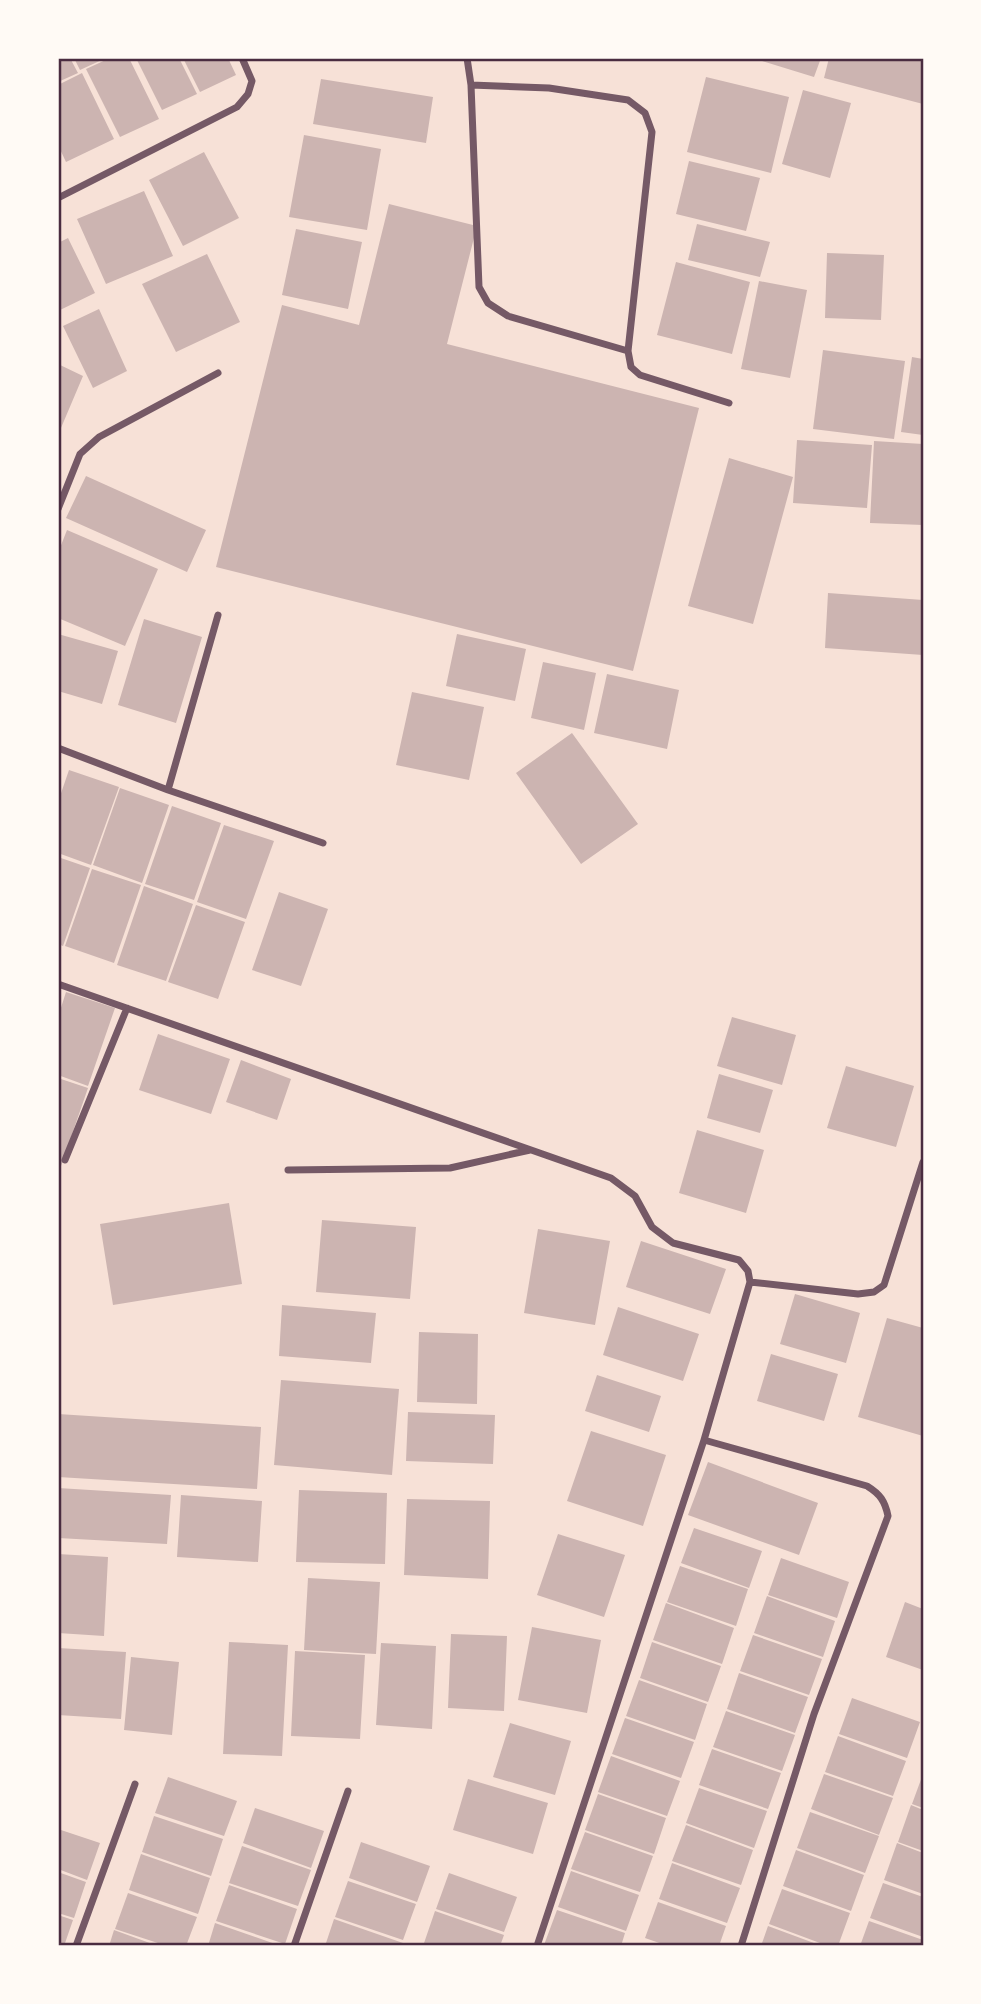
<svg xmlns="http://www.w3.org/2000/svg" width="981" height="2004" font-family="Jost,sans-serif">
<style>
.building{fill:#ccb4b1}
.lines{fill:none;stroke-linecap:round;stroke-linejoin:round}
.minor{stroke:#755966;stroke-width:7}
.neatline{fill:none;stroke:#4a2c40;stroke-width:2.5}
</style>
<rect width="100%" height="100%" fill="#f7e1d7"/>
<path class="building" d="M58,58H70L78,73L58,82Z
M74,58H106L80,70Z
M110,58H129L159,119L120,137L86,69Z
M136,58H179L197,94L162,110Z
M183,58H228L236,75L200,92Z
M763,58H821L814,77L762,61Z
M829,58H923V104L824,78Z
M82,73L114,139L66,162L58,145V85Z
M706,77L789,97L771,173L687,152Z
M321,79L433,97L426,143L313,124Z
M803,90L851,103L830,178L782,164Z
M304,135L381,149L367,230L289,217Z
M204,152L239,218L183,246L149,180Z
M689,161L760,178L746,231L676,214Z
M144,191L173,256L106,284L77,219Z
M389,204L477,226L447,344L699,408L633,671L216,567L282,305L359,325Z
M697,224L770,242L760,277L688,260Z
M296,229L362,242L348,309L282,295Z
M68,238L95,293L58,311V243Z
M827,253L884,255L881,320L825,318Z
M207,254L240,322L176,352L142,284Z
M676,262L750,282L732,354L657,335Z
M759,281L807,290L790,378L741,369Z
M99,309L127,371L93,388L63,326Z
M823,350L905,361L894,439L813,429Z
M912,357L923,359V435L901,432Z
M58,364L83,376L58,435Z
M797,440L872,445L867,508L793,503Z
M874,441L923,444V525L870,523Z
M729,458L793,477L753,624L688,606Z
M86,476L206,530L187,572L66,518Z
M67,530L158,569L125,646L58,618V553Z
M828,593L923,600V655L825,648Z
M144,619L202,637L176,723L118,705Z
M58,634L118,651L102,704L58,691Z
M457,634L526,649L515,701L446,686Z
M543,662L596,673L584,730L531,718Z
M607,674L679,690L667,749L594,733Z
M412,692L484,707L469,780L396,765Z
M572,733L638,824L581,864L516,773Z
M69,770L119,787L91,865L58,853V802Z
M120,788L169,805L142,883L93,865Z
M172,806L221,823L194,900L145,884Z
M224,825L274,841L246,919L197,902Z
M58,857L90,868L63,946L58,944Z
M92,869L141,885L114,963L65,946Z
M144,886L193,904L166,981L117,965Z
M279,892L328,909L301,986L252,970Z
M196,905L245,922L218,999L168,982Z
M66,992L115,1008L88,1086L58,1075V1017Z
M732,1017L796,1035L782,1085L717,1066Z
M158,1034L230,1059L211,1114L139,1090Z
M241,1060L291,1079L277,1120L226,1102Z
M846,1066L914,1086L896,1147L827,1128Z
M719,1074L773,1090L760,1133L707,1118Z
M58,1078L88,1088L61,1166L58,1164Z
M697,1130L764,1150L746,1213L679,1193Z
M229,1203L242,1284L113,1305L100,1224Z
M322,1220L416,1227L410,1299L316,1292Z
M538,1229L610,1241L595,1325L524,1313Z
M641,1241L726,1269L710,1314L626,1287Z
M795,1294L860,1313L846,1363L780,1344Z
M282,1305L376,1313L371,1363L279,1356Z
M618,1307L699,1334L683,1381L603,1355Z
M887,1318L923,1328V1436L858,1417Z
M419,1332L478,1334L477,1404L417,1402Z
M771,1354L838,1374L824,1421L757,1401Z
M597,1375L661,1396L649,1432L585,1411Z
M281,1380L399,1389L392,1475L274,1465Z
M408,1412L495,1415L493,1464L406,1461Z
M58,1414L261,1427L257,1489L58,1477Z
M591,1431L666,1455L643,1526L567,1501Z
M708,1462L818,1503L799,1555L688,1515Z
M58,1488L171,1495L167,1544L58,1538Z
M299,1490L387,1493L385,1564L296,1562Z
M181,1495L262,1501L258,1562L177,1557Z
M407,1499L490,1501L488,1579L404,1575Z
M694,1528L762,1551L749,1588L681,1563Z
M558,1534L625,1555L604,1617L537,1595Z
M58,1554L108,1557L104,1636L58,1633Z
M781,1558L849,1582L837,1618L768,1595Z
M680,1566L748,1589L736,1626L667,1602Z
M308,1578L380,1582L376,1654L304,1650Z
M767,1596L835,1621L823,1657L754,1633Z
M905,1602L923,1609V1670L886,1657Z
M666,1603L734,1628L722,1664L653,1640Z
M532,1627L601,1640L587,1713L518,1700Z
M451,1634L507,1636L504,1711L448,1708Z
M753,1635L822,1659L809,1695L740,1671Z
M229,1642L288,1645L282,1756L223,1754Z
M652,1642L721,1666L708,1702L640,1678Z
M381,1643L436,1646L432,1729L376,1725Z
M58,1648L126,1652L121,1719L58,1715Z
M295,1651L365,1655L360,1739L291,1736Z
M131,1657L179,1662L172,1735L124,1730Z
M739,1673L808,1697L795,1733L727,1709Z
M639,1680L707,1704L695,1740L626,1716Z
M852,1698L920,1722L907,1758L839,1734Z
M726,1711L795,1735L782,1771L713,1747Z
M625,1718L694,1742L681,1778L612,1754Z
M510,1723L571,1741L555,1795L493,1777Z
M838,1736L906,1761L893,1796L825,1772Z
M712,1749L781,1773L768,1809L699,1785Z
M611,1756L680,1781L667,1816L598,1792Z
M824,1774L893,1798L879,1835L811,1809Z
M923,1774V1808L912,1804Z
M168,1777L237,1801L224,1836L155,1813Z
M468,1779L548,1803L533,1854L453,1830Z
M699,1788L767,1811L754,1848L686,1823Z
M598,1794L666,1818L654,1854L585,1830Z
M911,1805L923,1810V1851L898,1842Z
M255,1808L324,1831L311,1868L243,1843Z
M810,1812L879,1836L865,1873L797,1848Z
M154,1816L223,1839L211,1876L142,1852Z
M686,1825L753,1850L741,1885L672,1861Z
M58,1829L100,1843L87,1880L58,1869Z
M585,1832L653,1856L640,1892L571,1869Z
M361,1842L430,1866L417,1902L349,1878Z
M897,1843L923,1853V1894L884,1880Z
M242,1846L311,1870L298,1906L229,1883Z
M796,1850L864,1875L851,1911L783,1886Z
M141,1854L210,1878L198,1914L129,1890Z
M672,1863L740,1888L727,1923L659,1899Z
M571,1871L639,1895L626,1931L558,1907Z
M58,1872L86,1882L74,1918L58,1913Z
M449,1873L517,1897L504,1932L436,1909Z
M348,1881L416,1904L403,1940L335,1917Z
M883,1883L923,1897V1937L870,1918Z
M229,1885L297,1909L285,1944L216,1921Z
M782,1889L850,1913L838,1946H828L769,1924Z
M128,1893L197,1917L186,1946H167L115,1929Z
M658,1902L726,1926L719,1946H668L645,1938Z
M557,1910L625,1933L621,1946L544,1945Z
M435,1911L504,1935L500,1946H423Z
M58,1915L73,1920L64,1946H58Z
M334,1919L403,1943L401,1946H325Z
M869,1921L923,1940V1946H860Z
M215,1923L281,1946H208Z
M768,1926L822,1946H761Z
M114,1930L158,1946H109Z"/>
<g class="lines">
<path class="minor" d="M467,58L471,85L549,88L628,100L645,113L652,132L628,351L631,367L640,375L729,403
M471,85L479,287L488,303L508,316L628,351
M58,198L237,107L248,94L252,81L242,58
M58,509L80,454L99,437L218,373
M58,748L168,790L323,843
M168,790L218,615
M58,984L611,1178L635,1196L652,1227L673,1243L739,1260L748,1271L750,1282L704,1440L537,1946
M65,1160L127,1008
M288,1170L450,1168L530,1150
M750,1282L858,1294L874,1292L884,1285L923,1162
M704,1440L867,1486C880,1494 885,1501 888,1516L814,1714L741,1946
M76,1946L135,1784
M294,1946L348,1791"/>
</g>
<rect width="981" height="2004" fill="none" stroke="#fffaf5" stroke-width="119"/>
<rect x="60" y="60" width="862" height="1884" class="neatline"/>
</svg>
